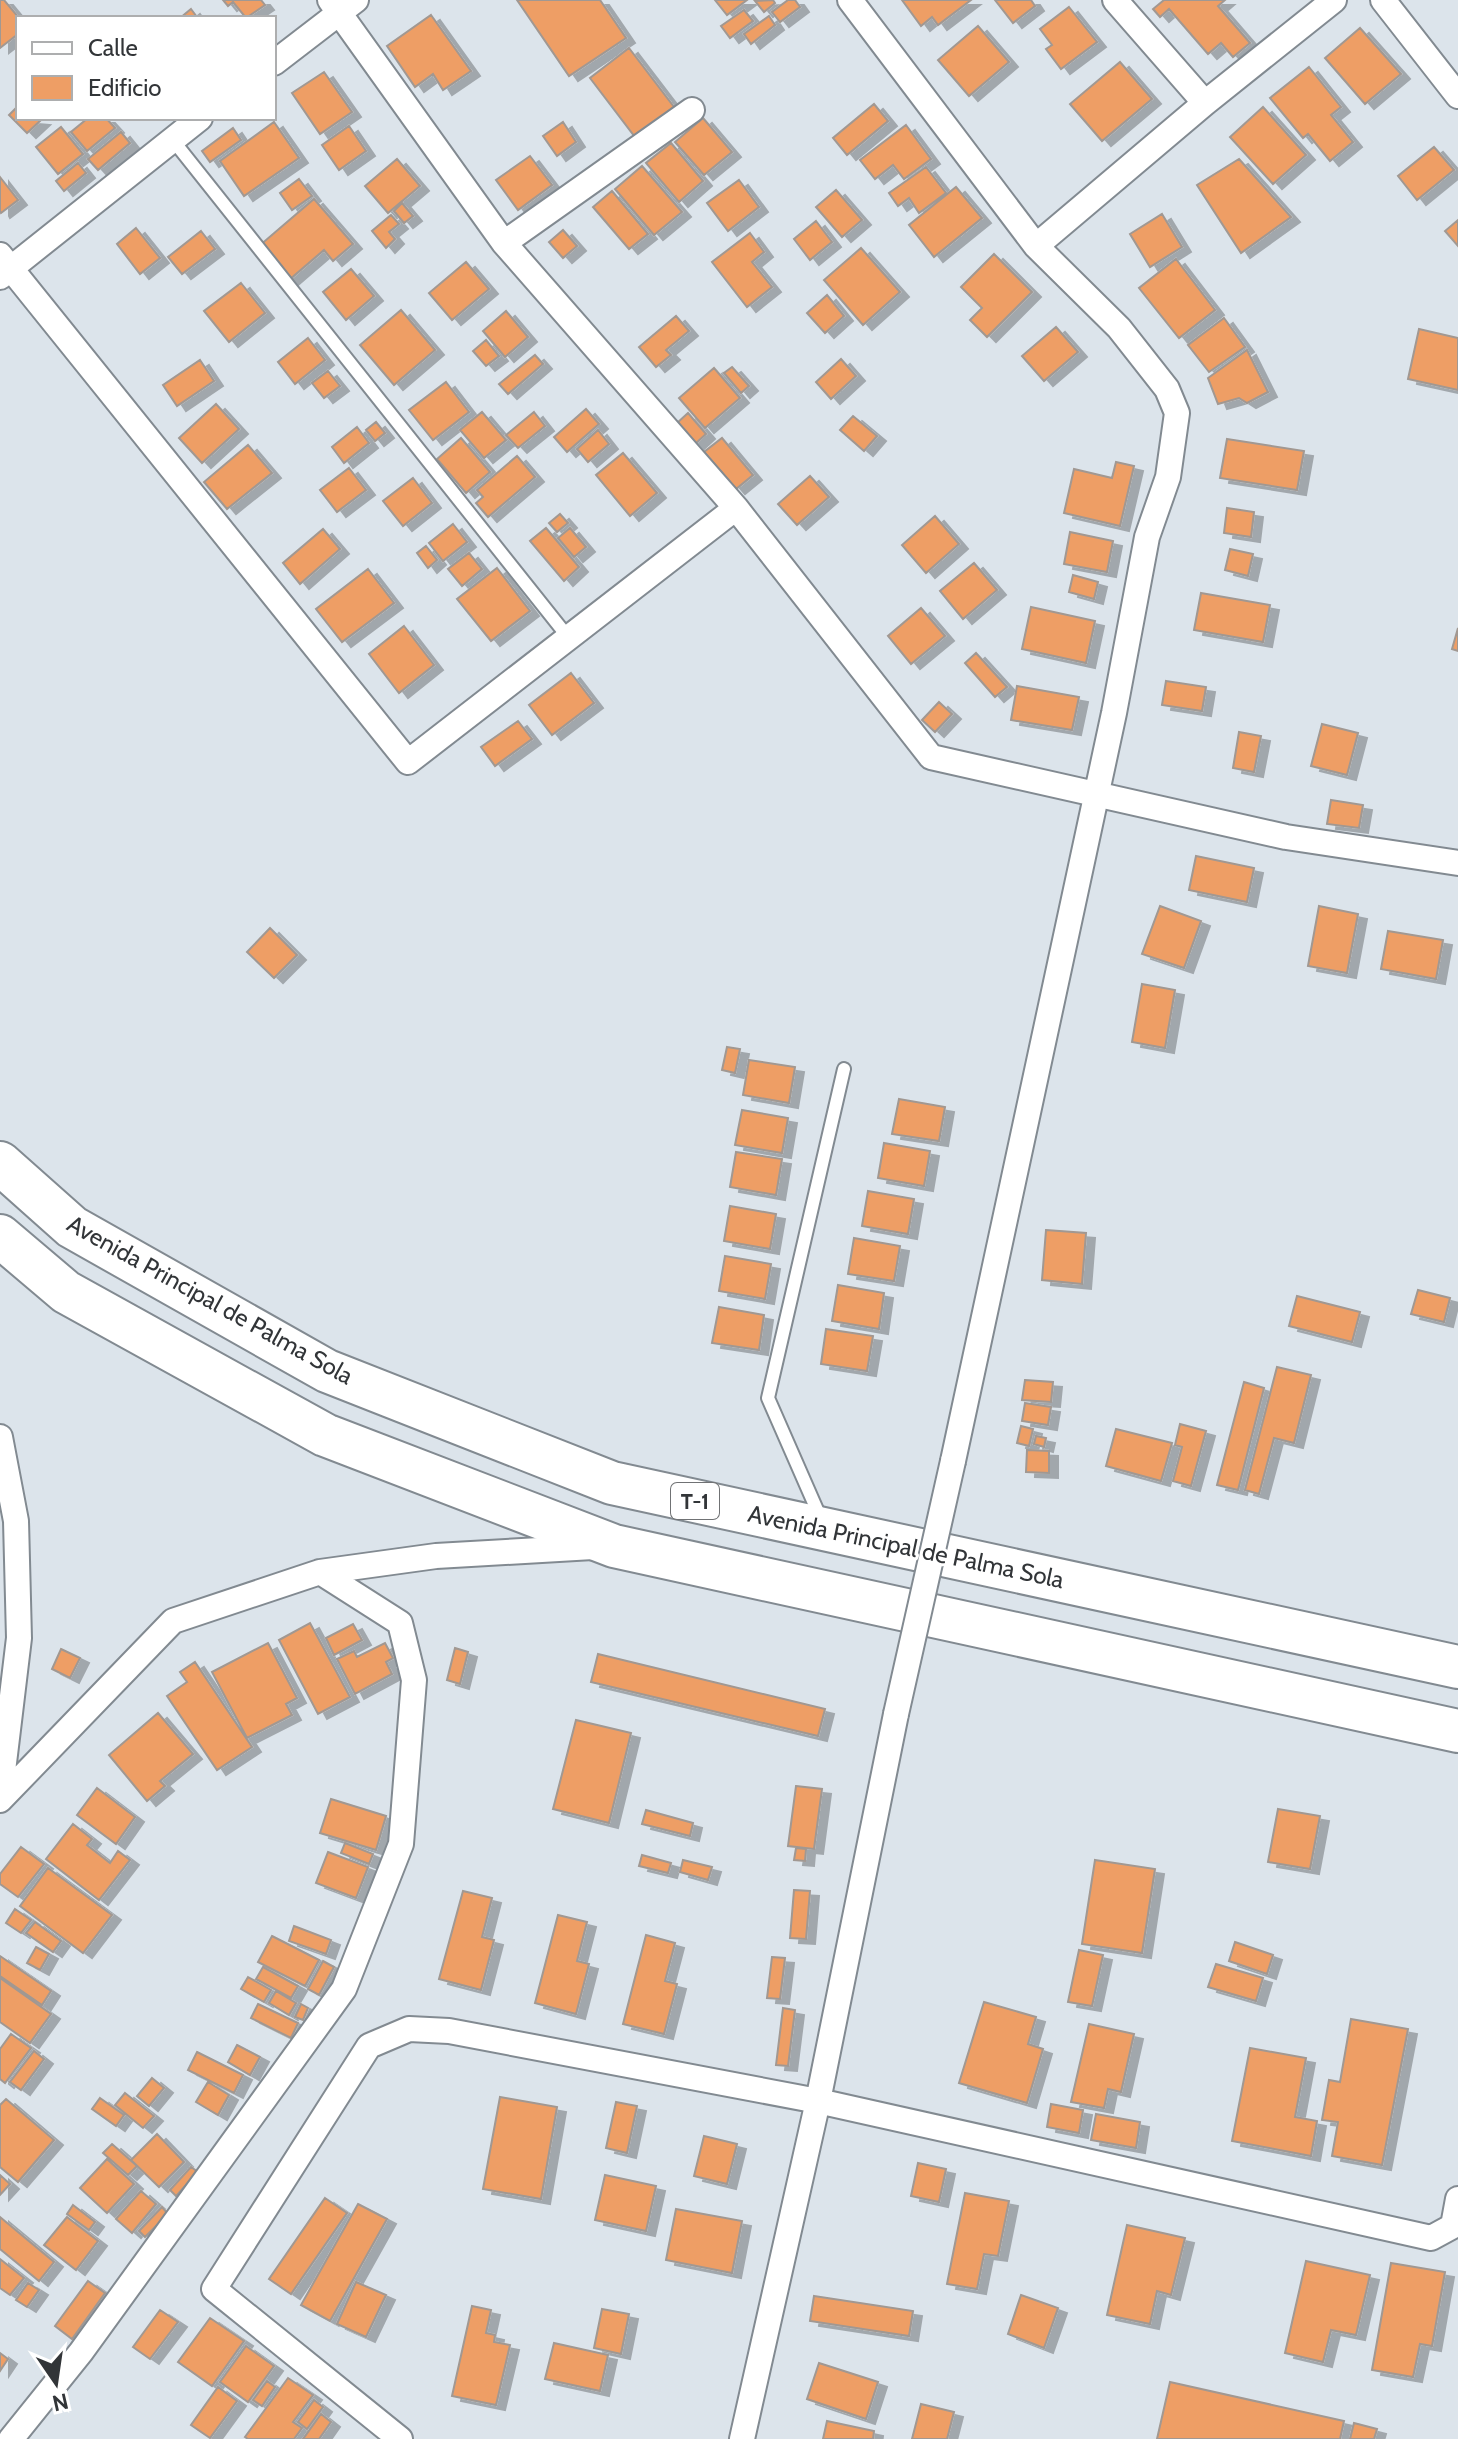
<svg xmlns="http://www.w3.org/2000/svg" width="1458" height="2439" font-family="Cabin,sans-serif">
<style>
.building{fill:#ee9e65;stroke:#a19892;stroke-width:2;filter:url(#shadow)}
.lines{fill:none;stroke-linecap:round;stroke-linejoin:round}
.lane-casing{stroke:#828a91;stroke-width:16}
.street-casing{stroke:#828a91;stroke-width:28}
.highway-casing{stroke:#828a91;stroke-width:46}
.lane{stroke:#fff;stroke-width:12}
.street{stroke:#fff;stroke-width:24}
.highway{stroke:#fff;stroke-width:42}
.street-bridge-casing{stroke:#828a91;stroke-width:28;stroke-linecap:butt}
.street-bridge{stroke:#fff;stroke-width:24}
.labels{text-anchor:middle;stroke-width:6;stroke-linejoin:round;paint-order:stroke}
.shield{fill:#fff;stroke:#707274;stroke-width:2}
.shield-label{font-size:22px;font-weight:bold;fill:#323538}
.street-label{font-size:24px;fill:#323538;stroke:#fff}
</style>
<defs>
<filter id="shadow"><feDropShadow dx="9" dy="5" stdDeviation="0" flood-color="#0004"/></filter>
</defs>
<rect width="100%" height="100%" fill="#dce4eb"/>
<path class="building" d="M0,0H4L19,18L18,34L0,48Z
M223,0H261L265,5L246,18L233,2L228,6Z
M517,0H600L626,38L569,76Z
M715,0H747L727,15Z
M773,0L775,3L764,12L755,1Z
M788,0H795L800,7L780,22L772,12Z
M902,0H971L938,25L932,17L921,26Z
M995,0H1031L1035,6L1013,23Z
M1164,0H1225L1218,6L1250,43L1233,57L1221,43L1208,54L1169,9L1160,17L1153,9Z
M1069,7L1097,42L1061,69L1046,49L1052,45L1040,29Z
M191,9L197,17L180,18Z
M744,10L753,21L730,38L721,26Z
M431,15L471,71L443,90L433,74L415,87L387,46Z
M769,16L775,25L751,44L744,34Z
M978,26L1009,62L969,96L938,60Z
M1360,28L1401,74L1365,104L1325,58Z
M629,48L674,107L635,137L590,78Z
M1120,62L1152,99L1102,141L1070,104Z
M1309,67L1341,107L1331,115L1353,142L1330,161L1308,134L1303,138L1270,98Z
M324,72L352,112L320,134L292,93Z
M874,104L888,121L847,155L833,138Z
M18,106V118L41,120L27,133L9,115Z
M1263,107L1306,155L1273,184L1230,137Z
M88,118H106L115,128L87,151L71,132Z
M703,118L732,152L704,175L675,142Z
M274,122L299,158L244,196L220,161Z
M563,122L576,142L557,156L543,136Z
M906,125L931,159L904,179L893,165L875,179L860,160Z
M349,126L366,151L339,170L322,145Z
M61,127L83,154L58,174L36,147Z
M233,128L241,140L210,162L202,151Z
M121,132L130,143L98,170L88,159Z
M671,143L703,181L679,202L646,163Z
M1434,147L1454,170L1417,200L1398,176Z
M530,156L552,185L518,210L496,180Z
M397,159L420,186L388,213L365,186Z
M1239,159L1291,217L1241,253L1197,185Z
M78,163L86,173L64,191L56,181Z
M642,166L682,212L654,235L615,189Z
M926,167L946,193L919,213L909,198L898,206L889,193Z
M0,177L18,200L1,213L0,211Z
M299,179L312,196L292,210L280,193Z
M739,180L759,207L728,231L707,203Z
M956,187L982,218L934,257L909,225Z
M836,190L862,220L842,237L816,207Z
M612,191L648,234L629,249L593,207Z
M314,199L353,244L333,261L324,250L289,280L259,246Z
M402,203L413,216L404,223L394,211Z
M1162,214L1182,247L1150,267L1130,234Z
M391,215L399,224L389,232L395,239L386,248L372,231Z
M1458,220V246L1445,231Z
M816,221L832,242L810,260L794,239Z
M136,228L160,258L140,274L117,244Z
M563,230L577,246L563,258L549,242Z
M201,231L215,249L182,274L168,257Z
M750,233L764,252L752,262L772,287L747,307L712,262Z
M861,248L900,292L863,325L824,280Z
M994,254L1032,292L987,337L970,320L982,308L961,287Z
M1176,259L1215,310L1179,338L1139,288Z
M466,262L489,289L452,320L429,293Z
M351,269L374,296L346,320L323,292Z
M241,283L265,313L229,342L204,311Z
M827,295L844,316L825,333L807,313Z
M401,310L435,350L394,385L360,345Z
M506,311L528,337L505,357L483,331Z
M676,316L689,331L666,350L671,355L656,367L639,347Z
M1224,318L1245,347L1209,372L1188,345Z
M1056,327L1078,352L1044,381L1022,356Z
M1419,329L1458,338V390L1408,379Z
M308,338L325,360L295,384L278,362Z
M486,340L499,356L486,366L473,351Z
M1247,350L1268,392L1247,403L1239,398L1218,404L1208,378Z
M535,355L543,364L508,394L499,384Z
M841,359L856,376L831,399L816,382Z
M200,360L214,381L177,406L163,385Z
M732,367L749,386L741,393L724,373Z
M714,368L740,398L705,428L679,398Z
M328,371L340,386L324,398L312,383Z
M446,382L469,412L433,440L409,410Z
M216,404L239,429L202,463L179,438Z
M586,409L599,424L567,452L554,437Z
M482,412L506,440L484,458L460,430Z
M534,412L545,426L518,448L506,435Z
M688,413L706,434L695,444L677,423Z
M853,416L877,436L864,451L840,430Z
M376,422L385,433L375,441L366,430Z
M357,427L369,443L344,463L332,447Z
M598,430L609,444L588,462L577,449Z
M461,438L490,472L466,493L437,459Z
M722,438L753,475L736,489L704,452Z
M1227,439L1304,451L1297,490L1220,478Z
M248,445L272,473L227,509L204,482Z
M623,453L657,493L630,516L596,475Z
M517,456L535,477L488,517L476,503L483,497L477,490Z
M1116,462L1134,466L1120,526L1064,513L1074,469L1112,478Z
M349,468L366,490L337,512L320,490Z
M810,476L829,497L797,525L778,504Z
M413,478L432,503L403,526L383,501Z
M1227,508L1254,512L1251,537L1224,533Z
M560,514L568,523L557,532L549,523Z
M935,516L959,544L926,573L902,545Z
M453,524L467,542L443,561L429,543Z
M546,528L579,567L564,581L530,541Z
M570,528L586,547L574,557L558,538Z
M323,529L340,549L300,584L283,563Z
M1070,532L1113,541L1107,572L1064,564Z
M426,546L437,560L428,568L417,553Z
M1230,549L1253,554L1248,576L1225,570Z
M469,553L482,569L462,586L448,569Z
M974,563L997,590L963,619L940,591Z
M497,568L530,611L491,641L457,599Z
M368,569L394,603L342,642L316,609Z
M1073,575L1098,582L1094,599L1069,592Z
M1201,593L1270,605L1263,642L1194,630Z
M1031,607L1095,621L1086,663L1022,649Z
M921,608L945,636L911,664L888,636Z
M404,626L434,665L399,693L369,654Z
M1458,628V651L1452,649Z
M976,653L1007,687L995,697L965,663Z
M571,673L594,703L552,735L529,705Z
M1166,681L1206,687L1202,711L1162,705Z
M1017,686L1079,697L1072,730L1011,720Z
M939,702L952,714L935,732L922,720Z
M518,721L532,739L495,766L481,747Z
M1322,724L1358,733L1347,775L1311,766Z
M1239,732L1261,736L1254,772L1233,768Z
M1331,800L1363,805L1359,828L1327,824Z
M1196,856L1254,868L1247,902L1189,890Z
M1160,906L1201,921L1184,968L1142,954Z
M1319,906L1358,914L1347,973L1308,966Z
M270,928L297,955L274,978L247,952Z
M1388,931L1443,940L1436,979L1381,969Z
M1142,984L1175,990L1165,1048L1132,1042Z
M727,1047L740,1049L735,1073L722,1070Z
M749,1060L795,1067L789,1103L743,1095Z
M899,1099L945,1107L939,1141L892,1134Z
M742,1110L788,1118L782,1153L735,1145Z
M884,1143L930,1151L924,1186L878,1178Z
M736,1152L782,1159L776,1195L730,1187Z
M868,1191L914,1199L908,1234L862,1226Z
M730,1206L776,1214L770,1249L724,1241Z
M1046,1230L1086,1233L1082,1284L1042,1280Z
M854,1238L900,1246L894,1281L848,1274Z
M725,1256L771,1264L765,1299L719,1291Z
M838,1285L884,1293L879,1329L832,1321Z
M1418,1290L1450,1298L1444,1322L1411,1314Z
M1297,1296L1360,1312L1352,1342L1289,1326Z
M719,1307L764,1315L759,1350L712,1343Z
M826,1329L873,1336L867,1371L821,1364Z
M1277,1367L1311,1375L1294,1443L1274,1438L1259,1494L1245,1490Z
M1025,1380L1053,1382L1051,1402L1022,1400Z
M1244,1382L1264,1388L1238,1490L1217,1485Z
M1025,1403L1051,1407L1048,1425L1022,1421Z
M1180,1424L1206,1431L1191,1486L1173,1481L1182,1447L1175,1445Z
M1021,1426L1033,1429L1029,1446L1017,1443Z
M1116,1429L1172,1443L1161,1481L1106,1466Z
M1036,1436L1046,1438L1044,1447L1034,1444Z
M1027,1450L1049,1451V1473L1026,1472Z
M310,1623L350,1697L318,1714L279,1640Z
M353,1624L362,1640L334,1655L326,1638Z
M268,1643L297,1698L286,1704L292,1715L247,1738L212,1672Z
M385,1643L393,1658L386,1662L392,1674L355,1694L337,1659L354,1651L357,1657Z
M455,1648L468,1652L460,1684L447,1680Z
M61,1649L80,1658L70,1678L52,1669Z
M598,1654L825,1709L818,1736L591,1682Z
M195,1662L252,1747L217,1770L167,1696L187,1682L180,1672Z
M158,1713L193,1754L160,1781L165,1786L147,1801L109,1755Z
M576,1720L631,1733L609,1823L553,1809Z
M796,1786L822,1789L814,1849L788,1846Z
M97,1788L135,1817L116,1844L77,1815Z
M331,1799L386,1816L376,1850L320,1833Z
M1278,1809L1320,1816L1310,1869L1268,1862Z
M646,1810L693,1823L690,1836L642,1824Z
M73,1824L92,1839L87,1845L110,1863L118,1851L130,1860L99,1900L46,1859Z
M345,1843L373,1854L369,1864L341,1853Z
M21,1847L44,1864L18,1897L0,1884V1874Z
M796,1848L806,1849L805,1861L794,1860Z
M328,1852L368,1867L356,1898L316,1883Z
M642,1855L671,1863L668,1873L639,1866Z
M683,1860L712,1867L708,1880L680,1872Z
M1095,1860L1155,1869L1142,1953L1082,1944Z
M48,1868L112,1915L83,1953L20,1906Z
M794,1890L810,1891L806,1939L790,1938Z
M463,1891L492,1898L482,1937L494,1940L481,1990L439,1979Z
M15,1909L31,1920L21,1933L6,1923Z
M558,1915L587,1922L577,1961L589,1964L576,2014L535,2003Z
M35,1922L61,1941L53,1952L26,1933Z
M294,1926L331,1940L326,1954L289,1941Z
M646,1935L675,1943L665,1981L677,1984L664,2034L623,2024Z
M272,1936L319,1960L305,1986L258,1962Z
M1235,1942L1273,1955L1267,1974L1229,1961Z
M36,1947L49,1954L40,1970L27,1963Z
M1079,1950L1103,1955L1092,2006L1068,2002Z
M0,1956L51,1991L42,2005L0,1976Z
M772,1957L785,1958L780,1999L767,1998Z
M323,1961L334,1967L319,1995L308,1989Z
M1216,1964L1263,1978L1256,2001L1208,1987Z
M263,1967L298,1986L291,1998L256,1979Z
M248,1977L271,1990L264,2002L241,1989Z
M0,1978L51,2014L30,2043L0,2022Z
M276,1991L296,2003L289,2015L269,2003Z
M984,2002L1036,2017L1028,2044L1043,2049L1027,2103L959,2083Z
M258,2004L298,2023L291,2038L251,2018Z
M301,2004L308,2008L303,2020L295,2017Z
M783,2008L795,2010L788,2066L776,2065Z
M1351,2019L1408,2029L1382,2165L1332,2156L1338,2122L1322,2120L1329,2080L1340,2082Z
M1089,2024L1134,2034L1121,2092L1108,2089L1104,2108L1071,2102Z
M11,2034L31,2048L5,2083L0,2079V2049Z
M237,2045L260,2057L250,2075L228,2062Z
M1250,2048L1306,2058L1295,2117L1317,2121L1311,2156L1232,2141Z
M34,2051L44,2059L21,2090L10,2082Z
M197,2052L243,2075L234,2093L188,2070Z
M152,2078L164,2088L149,2106L137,2096Z
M208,2082L229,2095L218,2115L196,2102Z
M125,2093L154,2116L143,2128L115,2105Z
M500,2097L557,2107L541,2199L483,2189Z
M100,2098L124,2115L116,2126L92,2109Z
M6,2099L54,2140L18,2182L0,2167V2105Z
M616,2102L637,2106L627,2153L606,2148Z
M1051,2104L1083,2110L1079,2133L1047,2127Z
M1096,2114L1140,2122L1136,2148L1091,2140Z
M157,2134L184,2162L159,2187L131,2160Z
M704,2136L737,2144L727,2184L694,2176Z
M112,2144L137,2166L128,2175L103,2153Z
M107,2159L134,2184L107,2213L80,2188Z
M918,2163L946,2169L939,2202L911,2196Z
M191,2167L198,2172L176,2196L170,2190Z
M0,2175L10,2184L0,2195Z
M605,2175L656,2186L646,2231L595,2220Z
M141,2191L156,2204L132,2233L116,2219Z
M965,2193L1009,2201L998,2256L984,2254L977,2289L947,2284Z
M325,2198L347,2213L291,2294L269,2279Z
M358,2204L387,2219L330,2321L301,2305Z
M73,2205L95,2222L89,2230L67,2214Z
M162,2207L168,2214L145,2237L139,2231Z
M676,2209L742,2221L732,2273L666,2260Z
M0,2217L54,2262L39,2281L0,2249Z
M67,2217L98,2241L76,2270L44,2245Z
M1127,2225L1185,2238L1171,2295L1157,2291L1150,2324L1107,2315Z
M0,2259L24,2278L10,2295L0,2288Z
M1306,2261L1370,2275L1356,2335L1331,2330L1323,2362L1285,2353Z
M1391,2263L1445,2272L1432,2346L1420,2344L1413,2377L1372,2370Z
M88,2281L105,2293L72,2339L55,2326Z
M356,2282L386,2295L366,2337L337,2324Z
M28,2283L39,2290L27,2307L16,2300Z
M1021,2295L1058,2308L1044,2348L1008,2334Z
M814,2296L913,2311L909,2336L810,2321Z
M472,2306L491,2310L486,2333L495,2335L494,2342L510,2345L496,2405L452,2396Z
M602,2309L629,2314L621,2354L594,2348Z
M160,2310L178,2322L150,2359L133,2347Z
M210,2318L244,2341L212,2386L178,2362Z
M554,2343L608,2355L600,2391L545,2379Z
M246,2346L274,2366L248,2402L220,2382Z
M0,2353L8,2359L0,2371Z
M819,2363L878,2382L866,2419L807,2399Z
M288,2378L313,2395L293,2422L302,2428L294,2439H248L245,2437Z
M267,2381L275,2387L262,2406L253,2400Z
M1170,2382L1344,2421L1340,2439H1157Z
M218,2387L237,2401L210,2438L191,2425Z
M314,2400L323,2407L307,2429L298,2422Z
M921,2404L954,2412L947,2439H912Z
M321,2414L331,2422L319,2439H303Z
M827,2421L874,2431L873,2439H823Z
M1354,2423L1377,2429L1374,2439H1350Z"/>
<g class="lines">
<g class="lane-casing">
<path id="lane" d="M172,139L568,637
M821,1519L768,1398L844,1069"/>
</g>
<g class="street-casing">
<path id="street" d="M330,0L504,243L736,508L931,757L1286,837L1458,863
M850,0L1036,246L1119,328L1167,389L1177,413L1168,477L1147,537L1114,713L953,1461
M1115,0L1205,103
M1383,0L1458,96
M274,63L356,0
M504,243L692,110
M1036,246L1205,103L1334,0
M0,255L408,762L736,508
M0,277L200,118
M0,1437L16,1521L19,1638L0,1796
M0,1800L173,1621L320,1572L436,1556L593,1547
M11,2439L81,2352L344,1989L401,1844L414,1680L400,1623L320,1572
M400,2439L214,2289L369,2046L409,2029L449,2031L818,2101L1431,2238L1453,2226L1458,2199
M742,2439L818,2101L896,1714"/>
</g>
<g class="highway-casing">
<path id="highway" d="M0,1163L72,1227L327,1371L612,1483L1458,1667
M0,1236L66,1292L325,1435L614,1546L1458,1731"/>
</g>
<use href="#lane" class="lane"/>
<use href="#street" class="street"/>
<use href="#highway" class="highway"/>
<g class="street-bridge-casing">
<path id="street-bridge" d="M896,1714L953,1461"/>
</g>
<use href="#street-bridge" class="street-bridge"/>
</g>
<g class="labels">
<rect class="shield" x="671" y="1483" width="48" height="36" rx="6"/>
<g class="shield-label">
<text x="695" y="1509">T-1</text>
</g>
<g class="street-label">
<text transform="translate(210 1300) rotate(29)" y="8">Avenida Principal de Palma Sola</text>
<text transform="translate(906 1547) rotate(12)" y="8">Avenida Principal de Palma Sola</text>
</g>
</g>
<rect x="16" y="16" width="260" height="104" fill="#ffffff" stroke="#adaeaf" stroke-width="2"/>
<rect x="32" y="42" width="40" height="12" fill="#ffffff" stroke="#adaeaf" stroke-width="2"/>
<text x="88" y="56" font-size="24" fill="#323538">Calle</text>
<rect x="32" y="76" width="40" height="24" fill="#ee9e65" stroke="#adaeaf" stroke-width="2"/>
<text x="88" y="96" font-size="24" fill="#323538">Edificio</text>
<g transform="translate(56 2383) rotate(167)" stroke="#ffffff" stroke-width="6" paint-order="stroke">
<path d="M0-6L14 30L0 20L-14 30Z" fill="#323538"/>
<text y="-12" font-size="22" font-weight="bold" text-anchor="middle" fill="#323538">N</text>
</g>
</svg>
